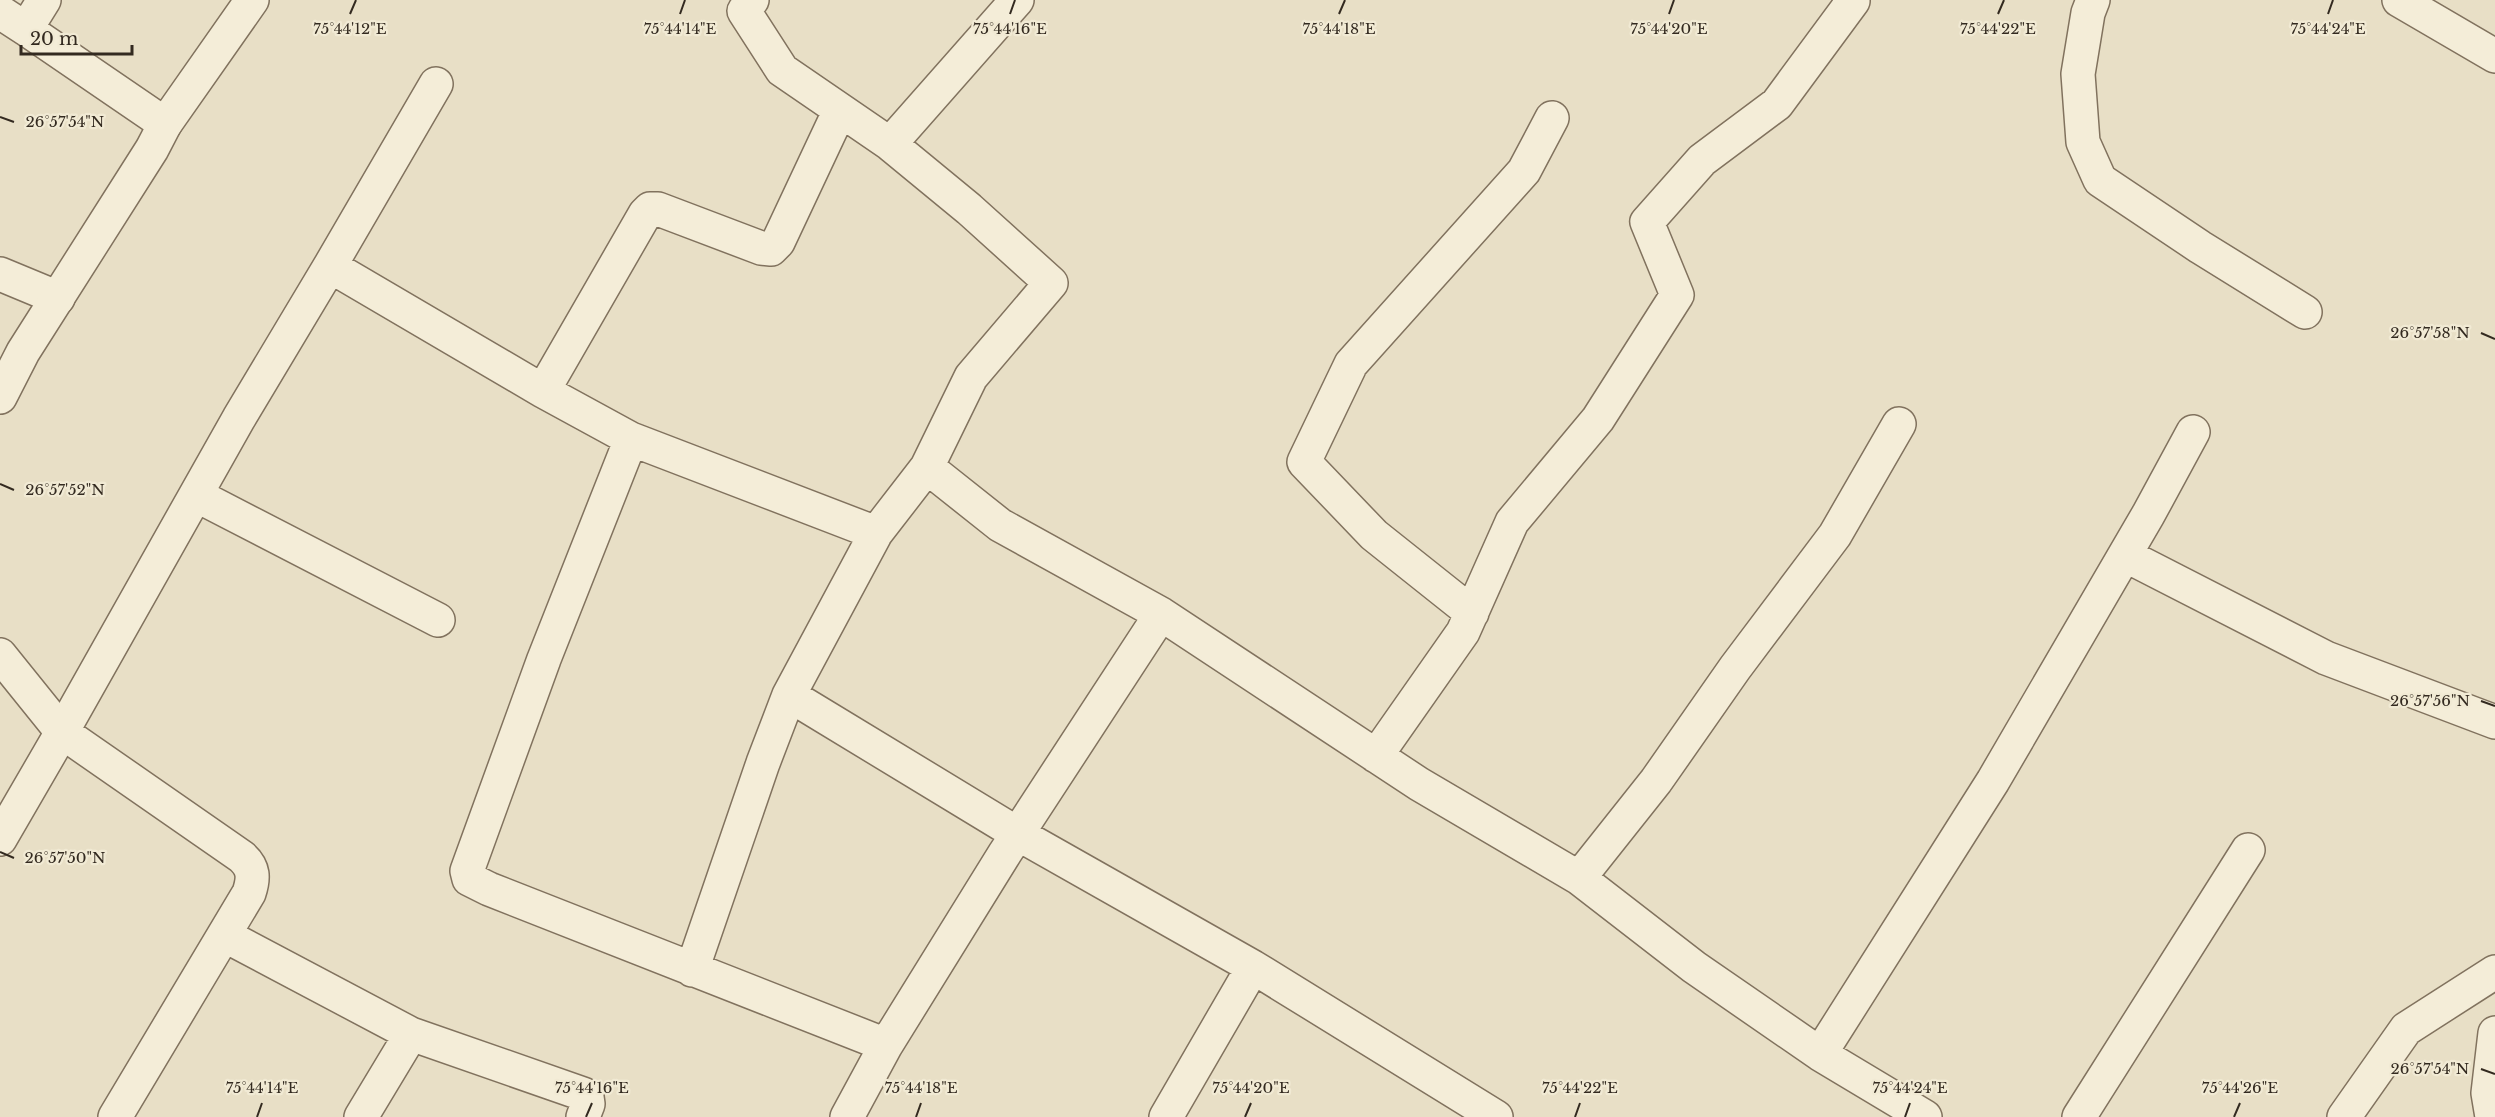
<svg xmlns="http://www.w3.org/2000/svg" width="2495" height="1117" font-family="'Libre Baskerville',serif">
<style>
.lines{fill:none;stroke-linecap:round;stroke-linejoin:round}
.minor-casing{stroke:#81725e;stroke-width:36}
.tertiary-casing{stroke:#81725e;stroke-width:36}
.minor{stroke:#f4edd8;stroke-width:33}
.tertiary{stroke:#f4edd8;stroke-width:33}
.ticks{fill:none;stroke:#332a20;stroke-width:2}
.ticks-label{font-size:15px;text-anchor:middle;fill:#332a20;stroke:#f1ead4;stroke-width:4.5;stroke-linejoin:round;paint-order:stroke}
</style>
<rect width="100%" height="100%" fill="#e8dfc6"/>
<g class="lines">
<g class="minor-casing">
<path id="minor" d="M44,0L26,29L165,124
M752,0L744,11L782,70L890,144L969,209L1051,283L971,377L927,467L1000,525L1161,614L1419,784L1579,878L1694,967L1820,1054L1925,1117
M2093,0L2088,13L2078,74L2083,142L2100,180L2200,247L2305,312
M2399,0L2495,56
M0,12L26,29
M890,144L1017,0
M330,266L436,84
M0,274L58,298
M543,391L645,214L650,209H658L761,248L771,249L778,242L840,110
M631,439L544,659L467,871L469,879L489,889L886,1045L847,1117
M196,495L438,620
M2125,555L2326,658L2495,722
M1472,613L1374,535L1304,462L1351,364L1524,171L1552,118
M789,695L1018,834L1253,967L1496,1117
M1376,756L1463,632L1512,522L1598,419L1677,295L1647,222L1702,160L1777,104L1853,1L1851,0
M1579,878L1656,781L1735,668L1835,535L1899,424
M224,935L411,1034L583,1094L587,1097L588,1104L583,1117
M692,970L763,763L789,695L876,533L927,467
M886,1045L1005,853L1161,614
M1820,1054L1993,781L2148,515L2193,432
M115,1117L249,893C254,878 254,868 242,857L62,732L239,418L330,266L543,391L631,439L876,533
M361,1117L411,1034
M1166,1117L1253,967
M2079,1117L2248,850
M2344,1117L2406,1029L2495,972
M2492,1117L2488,1093L2495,1033"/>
</g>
<g class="tertiary-casing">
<path id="tertiary" d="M0,397L23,352L152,149L165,124L252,0
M0,655L62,732L0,839"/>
</g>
<use href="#minor" class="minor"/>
<use href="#tertiary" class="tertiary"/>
</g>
<path class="ticks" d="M350,14L356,0M680,14L685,0M1010,14L1015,0M1339,14L1345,0M1669,14L1674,0M1998,14L2004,0M2328,14L2333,0M0,117L14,122M2481,333L2495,339M0,484L14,490M2481,701L2495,706M0,852L14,858M2481,1069L2495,1074M257,1117L262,1103M586,1117L592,1103M916,1117L921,1103M1245,1117L1251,1103M1575,1117L1580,1103M1905,1117L1910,1103M2234,1117L2240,1103"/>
<g class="ticks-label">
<text x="350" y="34">75°44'12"E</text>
<text x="680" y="34">75°44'14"E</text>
<text x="1010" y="34">75°44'16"E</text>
<text x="1339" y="34">75°44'18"E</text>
<text x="1669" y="34">75°44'20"E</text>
<text x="1998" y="34">75°44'22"E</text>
<text x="2328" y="34">75°44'24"E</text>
<text x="65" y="127">26°57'54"N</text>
<text x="2430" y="338">26°57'58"N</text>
<text x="65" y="495">26°57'52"N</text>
<text x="2430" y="706">26°57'56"N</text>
<text x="65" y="863">26°57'50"N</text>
<text x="2430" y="1074">26°57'54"N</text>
<text x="262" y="1093">75°44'14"E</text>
<text x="592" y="1093">75°44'16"E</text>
<text x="921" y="1093">75°44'18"E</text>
<text x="1251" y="1093">75°44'20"E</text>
<text x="1580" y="1093">75°44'22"E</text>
<text x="1910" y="1093">75°44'24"E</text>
<text x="2240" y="1093">75°44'26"E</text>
</g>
<path d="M21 45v9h111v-9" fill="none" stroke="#332a20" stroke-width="3"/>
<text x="30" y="45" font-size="18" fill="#332a20" stroke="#f1ead4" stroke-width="4.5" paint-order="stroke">20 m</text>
</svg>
